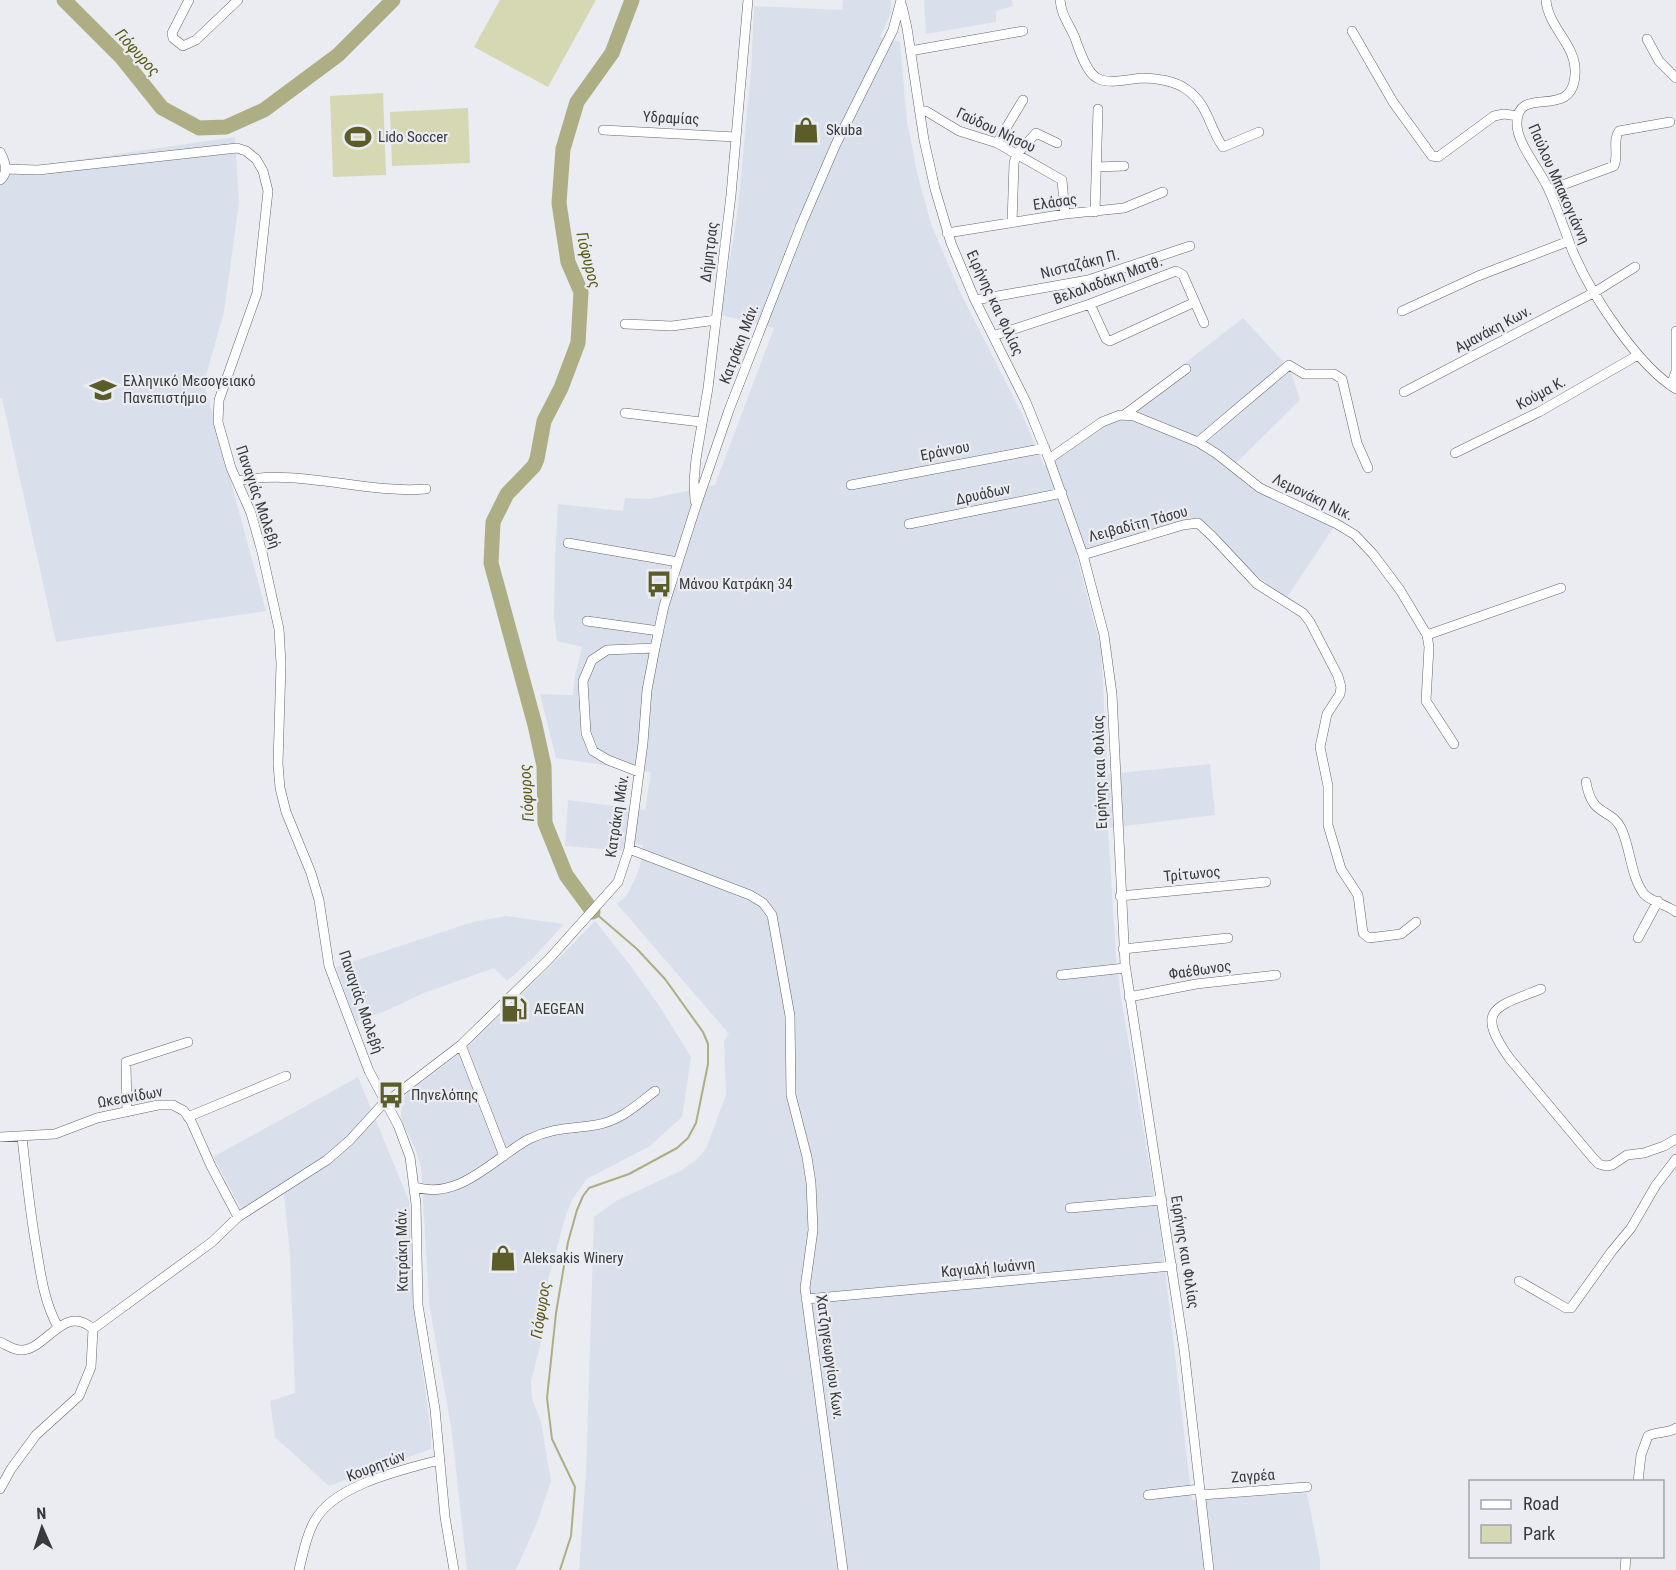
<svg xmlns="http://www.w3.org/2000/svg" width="1676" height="1570" font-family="'Roboto Condensed',sans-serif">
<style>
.built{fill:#dae0eb}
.green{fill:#d6d8b4}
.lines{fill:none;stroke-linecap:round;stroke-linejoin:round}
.stream{stroke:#adae84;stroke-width:2}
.river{stroke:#adae84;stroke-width:15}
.minor-casing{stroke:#64676a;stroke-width:10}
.minor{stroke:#fff;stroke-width:9}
.labels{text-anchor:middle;stroke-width:4.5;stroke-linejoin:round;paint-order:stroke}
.street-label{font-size:15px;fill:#393a3c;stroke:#eaecf1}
.poi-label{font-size:15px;fill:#393a3c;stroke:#eaecf1;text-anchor:start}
.water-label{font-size:16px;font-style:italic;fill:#5b5b16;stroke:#eaecf1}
</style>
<rect width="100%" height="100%" fill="#eaecf1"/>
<path class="built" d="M843,0H891V13L880,37L900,42L907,121L917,172L931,224L960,292L1023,416L1044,466L1126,409L1243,318L1290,369L1300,400L1230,469L1334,527L1287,597L1252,573L1211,527L1194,519L1177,522L1076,554L1101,648L1108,774L1210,764L1215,815L1108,828L1116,956L1121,998L1160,1227L1192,1500L1307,1493L1320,1559V1570H579L586,1473L594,1217L616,1201L680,1171L695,1161L706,1149L726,1095L724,1041L729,1034L617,904L627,895L635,879L640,866L643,845L628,843L627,851L565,846L568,800L645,810L651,772L556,758L540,694L573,695L575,675L582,647L557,641L554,617L555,555L558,504L623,511L625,498L649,499L715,485L774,328L721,315L738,208L751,71L754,6L842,10Z
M924,0H1012L1013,6L996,11V22L926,34Z
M235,137L239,203L224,312L204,383L266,611L56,642L2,398H0V171Z
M506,916L564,924L533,958L507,981L494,968L424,993L390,1009L356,1022L336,967L473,922Z
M595,921L630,965L660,1007L691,1057L682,1117L650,1146L587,1179L572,1200L566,1215L548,1280L545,1326L531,1382L532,1398L541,1422L551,1481L536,1525L516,1570H467L451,1426L429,1303L421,1167L415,1148L401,1119V1104L406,1094L455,1057L562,955Z
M358,1077L409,1201L414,1309L431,1433V1449L329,1486L275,1437L270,1401L295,1393L290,1255L283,1183L242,1210L213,1157Z"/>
<path class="green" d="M500,0H596L548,87L474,47Z
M383,93L386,175L333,177L330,96Z
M468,108L470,163L392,166L390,112Z"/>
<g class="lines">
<path class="stream" d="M560,1570L571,1536L575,1487L552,1439L547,1398L556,1313L568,1242L577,1210L583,1196L589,1188L629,1174L677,1148L688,1138L696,1123L708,1064V1044L703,1032L665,979L637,949L594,912"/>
<path class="river" d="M64,0L122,58L162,108L199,128L226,127L264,110L338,55L393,0
M593,912L566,875L545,823L544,766L535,725L491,563L493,522L507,494L534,466L537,459L544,421L561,388L578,343L581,292L568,262L559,203L563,149L577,102L612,53L632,0"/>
<g class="minor-casing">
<path id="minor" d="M189,0L172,33L173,38L183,46L196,40L238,0
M1060,0C1062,18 1069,23 1075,38C1079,49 1086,72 1097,78C1109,85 1129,79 1142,78C1156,78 1175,81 1186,89C1209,105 1209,128 1223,147L1259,132
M1546,0C1548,28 1578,46 1575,75C1572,122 1517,83 1517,123C1516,141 1538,168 1546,184C1557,206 1564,229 1573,252C1591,294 1637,365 1676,389
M902,6L907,28L924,140L935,189L951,243L975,300L1026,402L1049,459L1083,555L1104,635L1112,694L1125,964L1184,1349L1209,1570
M1352,31L1393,102L1432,156L1438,157L1494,116L1504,114L1518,116
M1647,39L1659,61L1676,78
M910,51L1023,31
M919,110L926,111L959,131L997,143L1062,180L1065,214
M603,130L736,137
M997,143L1023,100
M0,152C5,161 9,173 0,180
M1096,167L1124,166
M5,169L38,170L237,148L246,151L256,159L263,171L268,191L257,293L219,400L218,422L231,468L251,513L262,552L279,629L281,664L278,764L280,788L286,812L311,873L319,900L329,966L369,1071L398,1125L410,1157L416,1204L418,1305L435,1409L445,1517L454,1570
M1549,190L1614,166C1619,155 1612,141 1619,131L1670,122
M1095,212L1098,109
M1012,223L1014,163L1017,154L1036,133L1057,143
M947,233L1065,214L1124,208L1163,192
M975,300L1088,280L1190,246
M1090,304L1106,339L1110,341L1195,302
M1402,311L1478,276L1569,241
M625,324L672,326L716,320
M993,336L1090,304L1176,271L1183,275L1204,323
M1671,386L1676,371V331
M1404,392L1595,292L1635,267
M625,413L701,422
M1124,415L1186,369
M1198,442L1289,365L1304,374H1334L1342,379L1357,443L1368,468
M1455,453L1539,412L1638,355
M1049,459L1102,422L1120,415L1134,416L1198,442L1217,454L1260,488L1337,524L1355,535L1373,554L1400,590L1427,635L1429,647L1426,701L1454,744
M237,481C301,468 363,494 426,489
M851,485L1045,448
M695,501L694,481L696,459L708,388L731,195L748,0
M909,524L1062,493
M568,543L678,562
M1083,555L1183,525L1198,523L1213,537L1257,584L1303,613L1310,622L1338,676L1341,687L1340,694L1327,714L1320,747L1328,786V825L1341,869L1358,895L1363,933L1369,938L1401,934L1416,922
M587,621L659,631
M1427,635L1561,588
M639,772L608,760L593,751L586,733L583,681L592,660L607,650L655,648
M1586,782C1592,818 1610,807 1621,828C1631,849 1630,875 1644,894C1650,901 1667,905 1676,912
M629,849L750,895L763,903L772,915L790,1016L791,1095L807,1157L811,1183L813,1230L805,1288L843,1570
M1120,896L1266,882
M1638,938L1658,901
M1123,949L1228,938
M1061,975L1125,968
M1541,989C1495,1007 1474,1009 1510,1059L1593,1158L1599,1164L1606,1166L1612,1165L1627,1155L1644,1153L1664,1146L1676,1139
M1129,997L1196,984L1276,975
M461,1045L504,1156
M127,1112L126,1062L188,1042
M188,1117L286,1076
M0,1137L55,1134L97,1118L158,1105H173L184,1111L191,1121L211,1166L238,1217
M22,1137C26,1175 30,1213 37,1252C41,1277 45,1304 58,1327
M415,1187C459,1201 494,1158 529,1139C554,1127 571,1129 596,1125C620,1121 637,1105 655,1091
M1070,1208L1162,1200
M1519,1281L1566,1308H1571L1612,1251L1631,1228L1656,1185L1676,1159
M806,1299L1172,1266
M93,1329L212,1242L238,1217L327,1160L350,1140L381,1106L461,1045L549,959L618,882L629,849L643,743L647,690L655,648L664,606L696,506L729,410L801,225L836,144L893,30L901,0
M0,1342C7,1345 15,1351 22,1350C47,1349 64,1303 93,1329L91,1367L79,1396L36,1435L11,1469L0,1489
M1638,1482L1641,1455L1648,1436C1657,1431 1667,1434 1676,1428
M1148,1495L1200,1489
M1201,1495L1307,1487
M299,1570C303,1554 306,1536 314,1522C333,1485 402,1470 439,1460
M1625,1570L1626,1556"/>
</g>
<use href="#minor" class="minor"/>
</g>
<defs>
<g id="shop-bare" transform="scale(2.07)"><path d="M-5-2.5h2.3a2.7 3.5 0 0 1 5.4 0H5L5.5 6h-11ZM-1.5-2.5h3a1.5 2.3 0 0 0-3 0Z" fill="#5b5c29" stroke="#eaecf1" stroke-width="2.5" paint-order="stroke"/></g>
<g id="stadium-bare" transform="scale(2.07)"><path d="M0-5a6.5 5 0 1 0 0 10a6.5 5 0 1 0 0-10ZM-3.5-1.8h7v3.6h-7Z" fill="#5b5c29" stroke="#eaecf1" stroke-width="2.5" paint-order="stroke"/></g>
<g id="university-bare" transform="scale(2.07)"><path d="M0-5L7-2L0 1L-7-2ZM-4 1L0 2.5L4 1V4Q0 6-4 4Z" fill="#5b5c29" stroke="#eaecf1" stroke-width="2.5" paint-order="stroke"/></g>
<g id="bus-bare" transform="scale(2.07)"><path d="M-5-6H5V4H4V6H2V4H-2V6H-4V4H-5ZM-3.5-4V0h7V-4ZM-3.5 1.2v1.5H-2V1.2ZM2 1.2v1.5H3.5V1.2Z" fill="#5b5c29" stroke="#eaecf1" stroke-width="2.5" paint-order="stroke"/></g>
<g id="fuel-bare" transform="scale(2.07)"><path d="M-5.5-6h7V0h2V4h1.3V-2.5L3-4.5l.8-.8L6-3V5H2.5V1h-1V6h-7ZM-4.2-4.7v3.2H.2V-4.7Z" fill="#5b5c29" stroke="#eaecf1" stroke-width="2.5" paint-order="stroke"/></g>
</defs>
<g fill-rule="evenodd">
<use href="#shop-bare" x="806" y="130"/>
<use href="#stadium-bare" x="358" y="137"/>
<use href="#university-bare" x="103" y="390"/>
<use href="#bus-bare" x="659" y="584"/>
<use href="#fuel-bare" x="514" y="1009"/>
<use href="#bus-bare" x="391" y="1095"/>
<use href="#shop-bare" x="503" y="1258"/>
</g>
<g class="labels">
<g class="street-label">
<text transform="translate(671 118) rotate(3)" y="5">Υδραμίας</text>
<text transform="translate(996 130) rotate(25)" y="5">Γαύδου Νήσου</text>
<text transform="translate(1559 184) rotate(66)" y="5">Παύλου Μπακογιάννη</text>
<text transform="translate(1055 202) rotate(-8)" y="5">Ελάσας</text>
<text transform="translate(709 252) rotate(-83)" y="5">Δήμητρας</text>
<text transform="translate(1080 264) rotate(-14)" y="5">Νισταζάκη Π.</text>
<text transform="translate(1108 280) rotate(-20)" y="5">Βελαλαδάκη Ματθ.</text>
<text transform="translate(995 303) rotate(65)" y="5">Ειρήνης και Φιλίας</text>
<text transform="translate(1493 329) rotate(-28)" y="5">Αμανάκη Κων.</text>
<text transform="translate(739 344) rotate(-69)" y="5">Κατράκη Μάν.</text>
<text transform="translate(1541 393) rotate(-28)" y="5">Κούμα Κ.</text>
<text transform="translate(945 451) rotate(-11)" y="5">Εράννου</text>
<text transform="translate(983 494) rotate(-12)" y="5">Δρυάδων</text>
<text transform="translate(258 497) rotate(71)" y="5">Παναγιάς Μαλεβή</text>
<text transform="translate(1313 497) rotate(26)" y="5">Λεμονάκη Νικ.</text>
<text transform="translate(1138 524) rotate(-15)" y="5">Λειβαδίτη Τάσου</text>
<text transform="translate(1100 772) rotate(-92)" y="5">Ειρήνης και Φιλίας</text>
<text transform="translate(617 816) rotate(-81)" y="5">Κατράκη Μάν.</text>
<text transform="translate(1192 874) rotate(-5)" y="5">Τρίτωνος</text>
<text transform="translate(1200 970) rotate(-8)" y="5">Φαέθωνος</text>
<text transform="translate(361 1002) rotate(71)" y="5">Παναγιάς Μαλεβή</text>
<text transform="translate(130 1097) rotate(-10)" y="5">Ωκεανίδων</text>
<text transform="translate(402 1250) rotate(-91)" y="5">Κατράκη Μάν.</text>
<text transform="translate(1185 1252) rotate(81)" y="5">Ειρήνης και Φιλίας</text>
<text transform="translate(988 1268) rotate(-5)" y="5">Καγιαλή Ιωάννη</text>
<text transform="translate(830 1357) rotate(82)" y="5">Χατζηγεωργίου Κων.</text>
<text transform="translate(376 1466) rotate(-21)" y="5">Κουρητών</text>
<text transform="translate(1253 1476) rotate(-4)" y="5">Ζαγρέα</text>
</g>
<g class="poi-label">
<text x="826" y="135">Skuba</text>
<text x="378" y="142">Lido Soccer</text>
<text x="123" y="386">Ελληνικό Μεσογειακό<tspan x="123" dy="17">Πανεπιστήμιο</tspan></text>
<text x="679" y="589">Μάνου Κατράκη 34</text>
<text x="534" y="1014">AEGEAN</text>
<text x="411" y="1100">Πηνελόπης</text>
<text x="523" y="1263">Aleksakis Winery</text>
</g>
<g class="water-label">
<text transform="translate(138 52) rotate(48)" y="6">Γιόφυρος</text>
<text transform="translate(589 260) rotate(76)" y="6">Γιόφυρος</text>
<text transform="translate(526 793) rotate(-94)" y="6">Γιόφυρος</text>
<text transform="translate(540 1310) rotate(-81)" y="6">Γιόφυρος</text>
</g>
</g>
<rect x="1469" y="1480" width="195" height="78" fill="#eaecf1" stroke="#a3a5a9" stroke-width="1.5"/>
<rect x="1481" y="1500" width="30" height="9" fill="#ffffff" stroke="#a3a5a9" stroke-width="1.5"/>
<text x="1523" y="1510" font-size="18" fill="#393a3c">Road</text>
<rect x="1481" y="1525" width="30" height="18" fill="#d6d8b4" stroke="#a3a5a9" stroke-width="1.5"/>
<text x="1523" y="1540" font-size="18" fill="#393a3c">Park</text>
<g transform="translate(42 1528) rotate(357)" stroke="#eaecf1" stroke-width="4.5" paint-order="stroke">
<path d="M0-4.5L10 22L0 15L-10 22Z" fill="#393a3c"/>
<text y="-9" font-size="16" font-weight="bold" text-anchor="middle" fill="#393a3c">N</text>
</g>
</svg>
